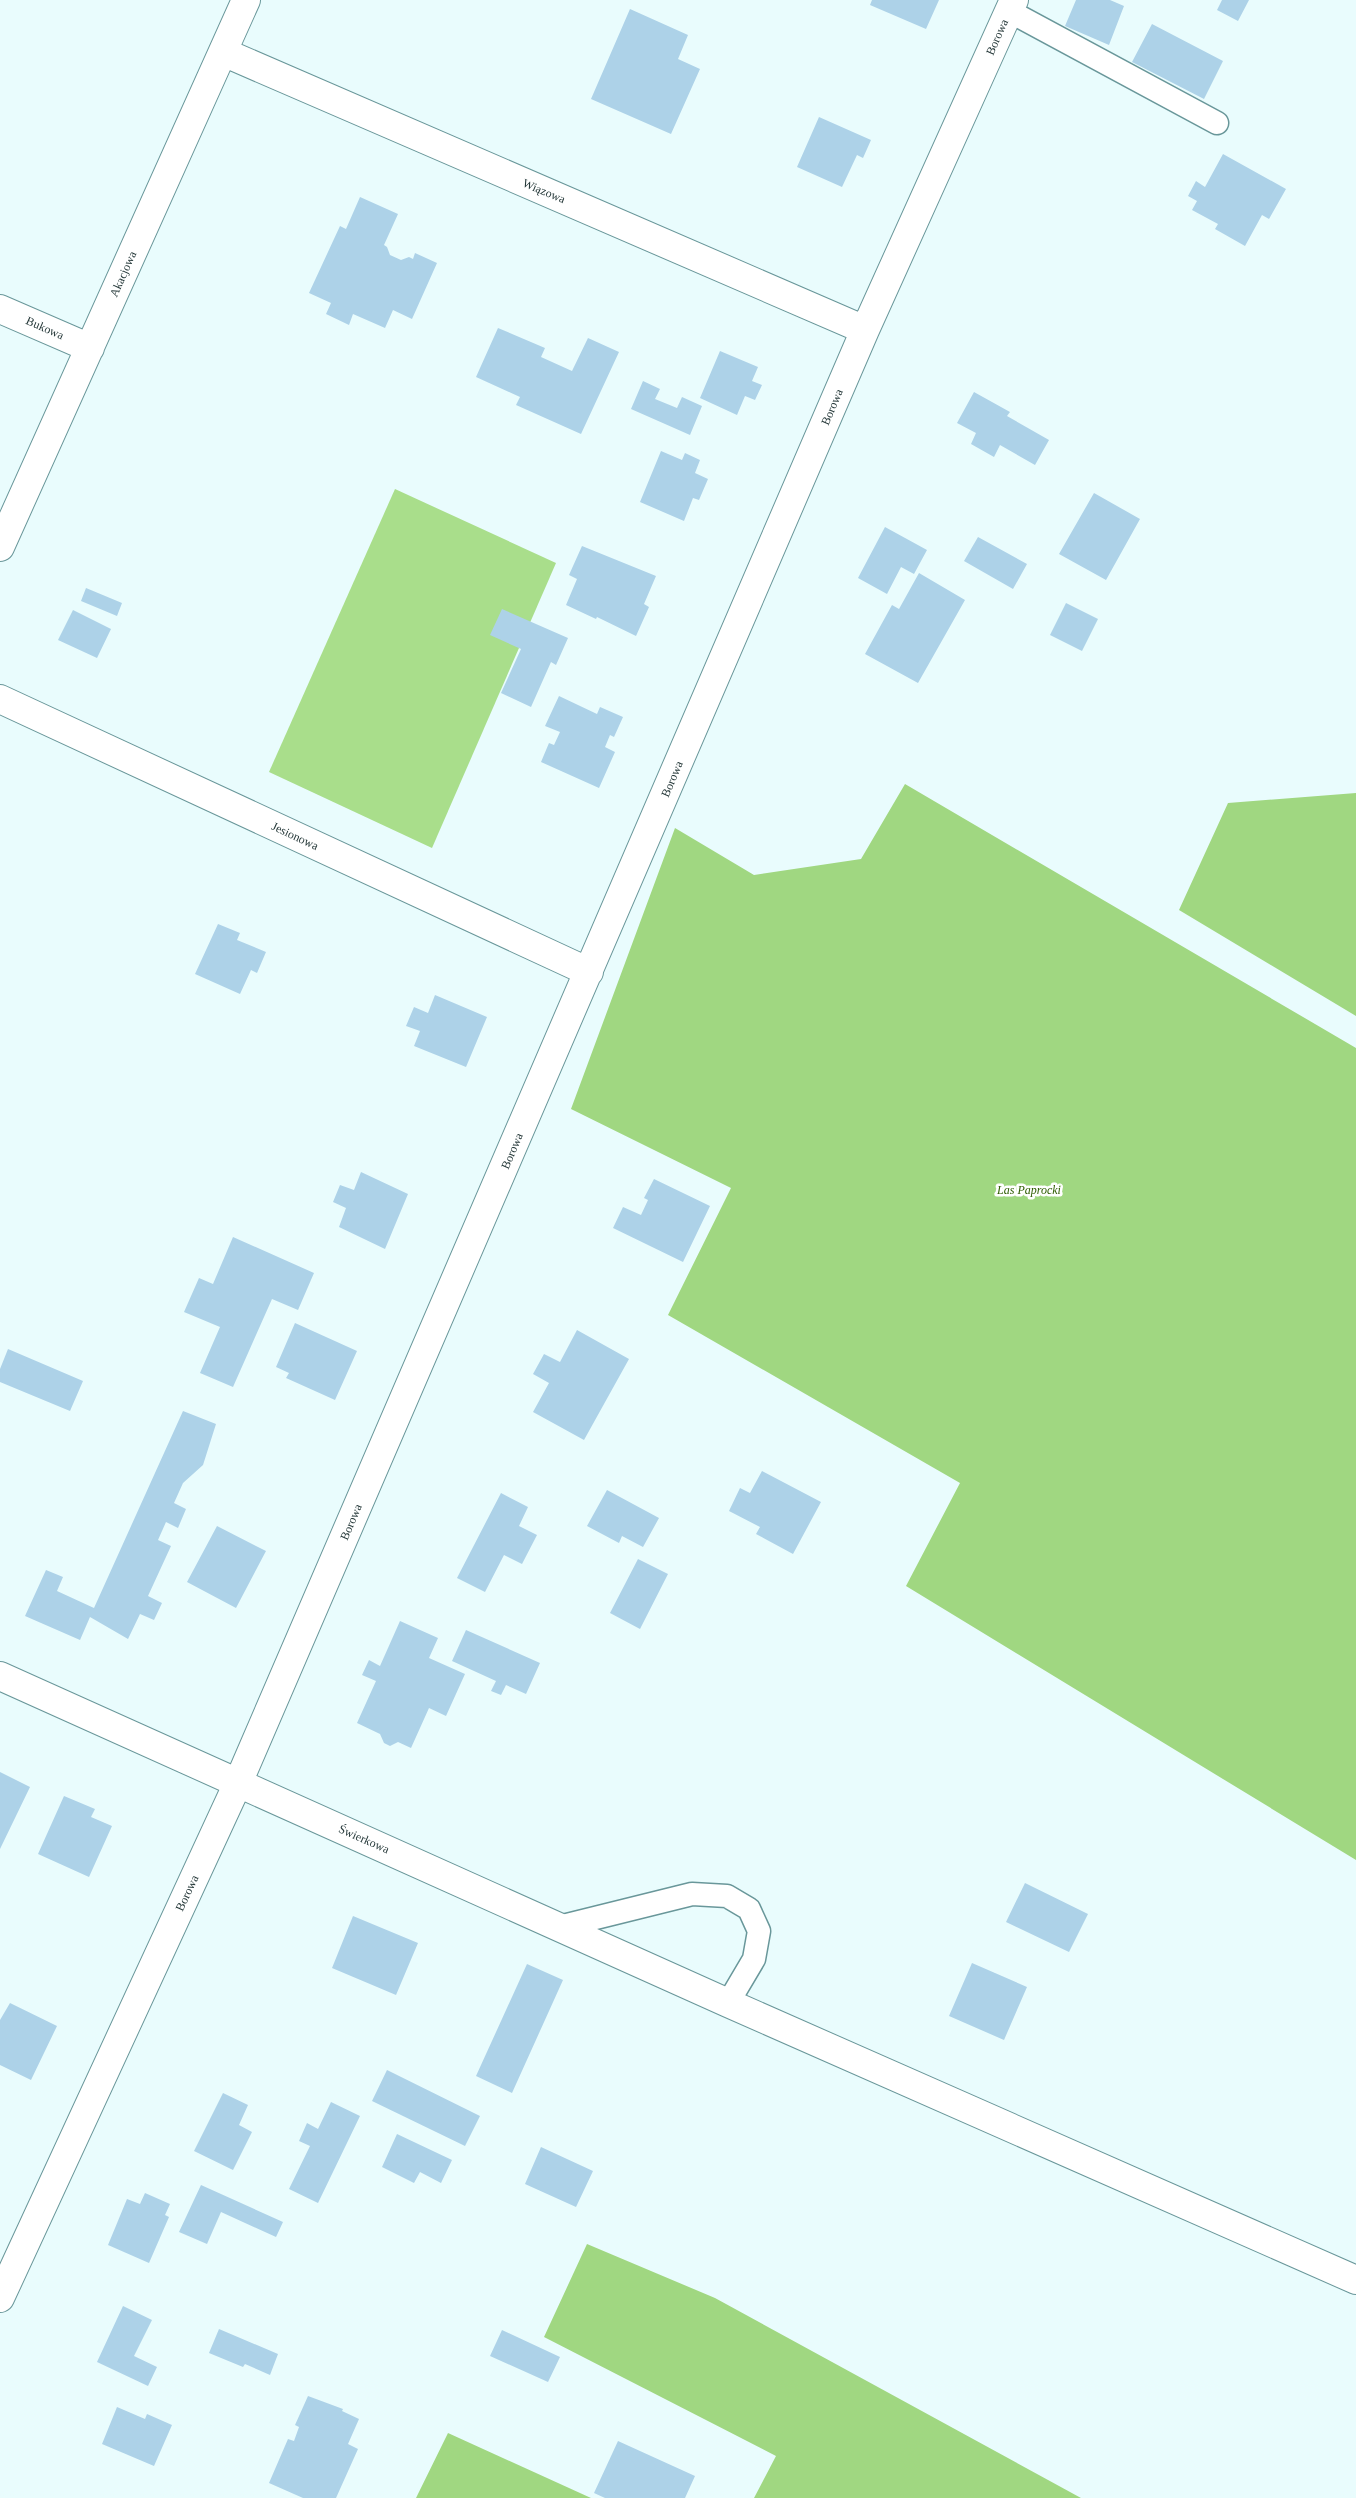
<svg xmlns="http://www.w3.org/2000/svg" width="1356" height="2498" font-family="Georgia,serif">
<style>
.green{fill:#a9de8b}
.forest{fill:#a0d781}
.building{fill:#add2e8}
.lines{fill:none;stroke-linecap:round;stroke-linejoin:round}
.lane-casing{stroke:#69979a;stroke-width:25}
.street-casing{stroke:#69979a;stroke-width:30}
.secondary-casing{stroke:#69979a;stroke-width:30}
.lane{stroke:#fff;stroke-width:22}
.street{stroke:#fff;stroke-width:28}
.secondary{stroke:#fff;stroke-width:28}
.labels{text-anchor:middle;stroke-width:5;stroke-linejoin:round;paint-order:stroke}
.street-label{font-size:12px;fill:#253839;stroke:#fff}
.park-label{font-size:12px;font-style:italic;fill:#2e5d00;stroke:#fff}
</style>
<rect width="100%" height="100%" fill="#e9fcfd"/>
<path class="green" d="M395,489L556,563L432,848L269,772Z"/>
<path class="forest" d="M905,784L1356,1048V1860L906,1586L960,1483L668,1315L731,1188L571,1109L675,828L754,875L861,859Z
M1356,793V1016L1179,910L1228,803Z
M587,2244L715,2298L1081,2498H754L776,2456L544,2337Z
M448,2433L591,2498H416Z"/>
<path class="building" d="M872,0H939L926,29L870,5Z
M1076,0H1110L1124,6L1109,45L1065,26Z
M1222,0H1249L1238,21L1217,10Z
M630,9L688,35L678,59L700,69L671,134L591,99Z
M1152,24L1223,61L1204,99L1132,62Z
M819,117L871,140L863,158L857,155L842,187L797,167Z
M1223,154L1286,189L1269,219L1262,215L1245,246L1215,229L1218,224L1192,210L1197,201L1188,196L1196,181L1205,187Z
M360,197L398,214L384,245L387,247L390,255L401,260L409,257L413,259L415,253L437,263L412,319L393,310L385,328L353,314L349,325L326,314L331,303L309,293L340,226L346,229Z
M498,328L545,348L541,357L572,371L588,338L619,352L581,434L516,405L520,397L476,377Z
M720,351L758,367L752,381L762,385L755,400L745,396L737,415L700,398Z
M643,381L660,389L655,399L677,408L682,397L702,406L690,435L631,409Z
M974,392L1010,412L1007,416L1049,440L1035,465L1000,445L994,457L971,444L976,433L957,423Z
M661,451L682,460L685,453L700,460L695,473L708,479L699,500L693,498L684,521L640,502Z
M1094,493L1140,519L1106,580L1059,554Z
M885,527L927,550L914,574L901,567L887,594L858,578Z
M978,537L1027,564L1013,589L964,561Z
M582,546L656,576L644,604L649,607L636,636L597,617L596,619L566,605L577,579L569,575Z
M919,573L965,600L918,683L865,654L892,605L899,609Z
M86,588L122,603L117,616L81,601Z
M1066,603L1098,619L1082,651L1050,635Z
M502,609L568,638L556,665L551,662L531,707L501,693L521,649L490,635Z
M73,610L111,629L97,658L58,640Z
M559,696L597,714L600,707L623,717L614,737L610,735L605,747L615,752L599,788L541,762L549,743L554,745L560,732L545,726Z
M218,924L240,933L237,940L266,952L257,973L251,970L240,994L195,974Z
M435,995L487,1017L466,1067L414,1046L420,1031L406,1026L414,1007L428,1013Z
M361,1172L408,1194L385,1249L339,1227L346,1208L333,1202L340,1185L354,1190Z
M654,1179L710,1206L683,1262L613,1228L623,1207L641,1215L648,1200L644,1198Z
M233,1237L314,1273L298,1310L272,1299L233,1387L200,1373L220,1327L184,1312L199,1278L213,1284Z
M295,1323L357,1351L335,1400L286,1378L289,1373L276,1367Z
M577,1330L629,1359L584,1440L533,1412L549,1383L533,1374L544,1354L560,1362Z
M8,1349L83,1381L70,1411L0,1382V1369Z
M183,1411L216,1424L203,1465L183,1483L174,1503L186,1509L178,1528L166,1522L158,1540L171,1546L148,1596L162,1603L154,1620L140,1614L128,1639L90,1617L80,1640L25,1616L46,1570L63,1577L57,1591L94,1608Z
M762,1471L821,1502L793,1554L756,1534L760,1527L729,1511L740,1488L750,1493Z
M607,1490L659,1518L643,1547L622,1536L619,1543L587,1526Z
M501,1493L528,1507L519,1526L537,1535L522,1564L504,1555L485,1592L457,1578Z
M217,1526L266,1551L236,1608L187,1582Z
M638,1559L668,1574L640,1629L610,1613Z
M400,1621L438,1638L429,1658L465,1674L446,1716L429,1708L411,1748L398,1742L390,1746L384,1743L380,1734L357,1723L376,1681L362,1675L369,1660L380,1666Z
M466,1630L540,1663L526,1694L506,1685L501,1695L491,1691L496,1681L452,1661Z
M0,1772L30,1787L0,1849Z
M64,1796L95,1809L91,1817L112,1826L89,1877L38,1854Z
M1025,1883L1088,1914L1069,1952L1006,1922Z
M353,1916L418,1943L396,1995L332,1968Z
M972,1963L1027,1987L1004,2040L949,2016Z
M527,1964L563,1980L512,2093L476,2076Z
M10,2003L57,2026L31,2080L0,2065V2020Z
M387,2070L480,2116L465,2146L372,2101Z
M223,2093L248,2105L239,2125L252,2132L233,2170L194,2151Z
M331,2102L360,2116L318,2203L289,2189L310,2146L299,2141L307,2123L318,2129Z
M397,2134L452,2160L441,2183L420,2172L414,2183L382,2167Z
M541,2147L593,2171L576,2207L525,2184Z
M201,2185L283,2222L276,2237L221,2212L207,2244L179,2232Z
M145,2193L170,2204L165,2215L169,2217L149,2263L108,2245L127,2199L140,2204Z
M123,2306L152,2320L134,2356L157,2367L148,2386L97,2362Z
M219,2329L278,2354L270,2375L245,2364L243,2367L209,2353Z
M502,2330L560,2357L548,2382L490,2356Z
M308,2396L343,2409L342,2411L359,2419L348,2444L358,2449L336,2498H303L269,2483L288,2439L294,2441L299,2427L295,2425Z
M117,2407L145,2419L147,2414L172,2425L154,2466L102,2444Z
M618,2441L695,2476L685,2498H605L594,2493Z"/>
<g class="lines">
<g class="lane-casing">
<path id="lane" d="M1009,11L1217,123
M559,1927L692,1894L727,1896L749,1909L759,1931L754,1959L728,2003"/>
</g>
<g class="street-casing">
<path id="street" d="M1014,0L865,330L238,1783L728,2003L1356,2280
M223,52L865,330
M0,309L90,348
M0,547L246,0
M0,699L589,972"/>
</g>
<g class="secondary-casing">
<path id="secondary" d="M0,1676L238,1783L0,2298"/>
</g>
<use href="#lane" class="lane"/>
<use href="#street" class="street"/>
<use href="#secondary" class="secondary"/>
</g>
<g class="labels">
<g class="street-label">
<text transform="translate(997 37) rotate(-66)" y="4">Borowa</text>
<text transform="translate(544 191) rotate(23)" y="4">Wiązowa</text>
<text transform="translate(123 274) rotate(-66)" y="4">Akacjowa</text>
<text transform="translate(45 328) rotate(24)" y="4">Bukowa</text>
<text transform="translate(832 407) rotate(-67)" y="4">Borowa</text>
<text transform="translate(672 779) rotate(-67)" y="4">Borowa</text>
<text transform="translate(295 836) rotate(25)" y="4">Jesionowa</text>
<text transform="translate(512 1151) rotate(-67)" y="4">Borowa</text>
<text transform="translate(351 1522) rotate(-67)" y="4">Borowa</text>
<text transform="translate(364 1839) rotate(24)" y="4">Świerkowa</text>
<text transform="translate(187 1893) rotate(-65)" y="4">Borowa</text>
</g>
<g class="park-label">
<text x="1029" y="1194">Las Paprocki</text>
</g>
</g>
</svg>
